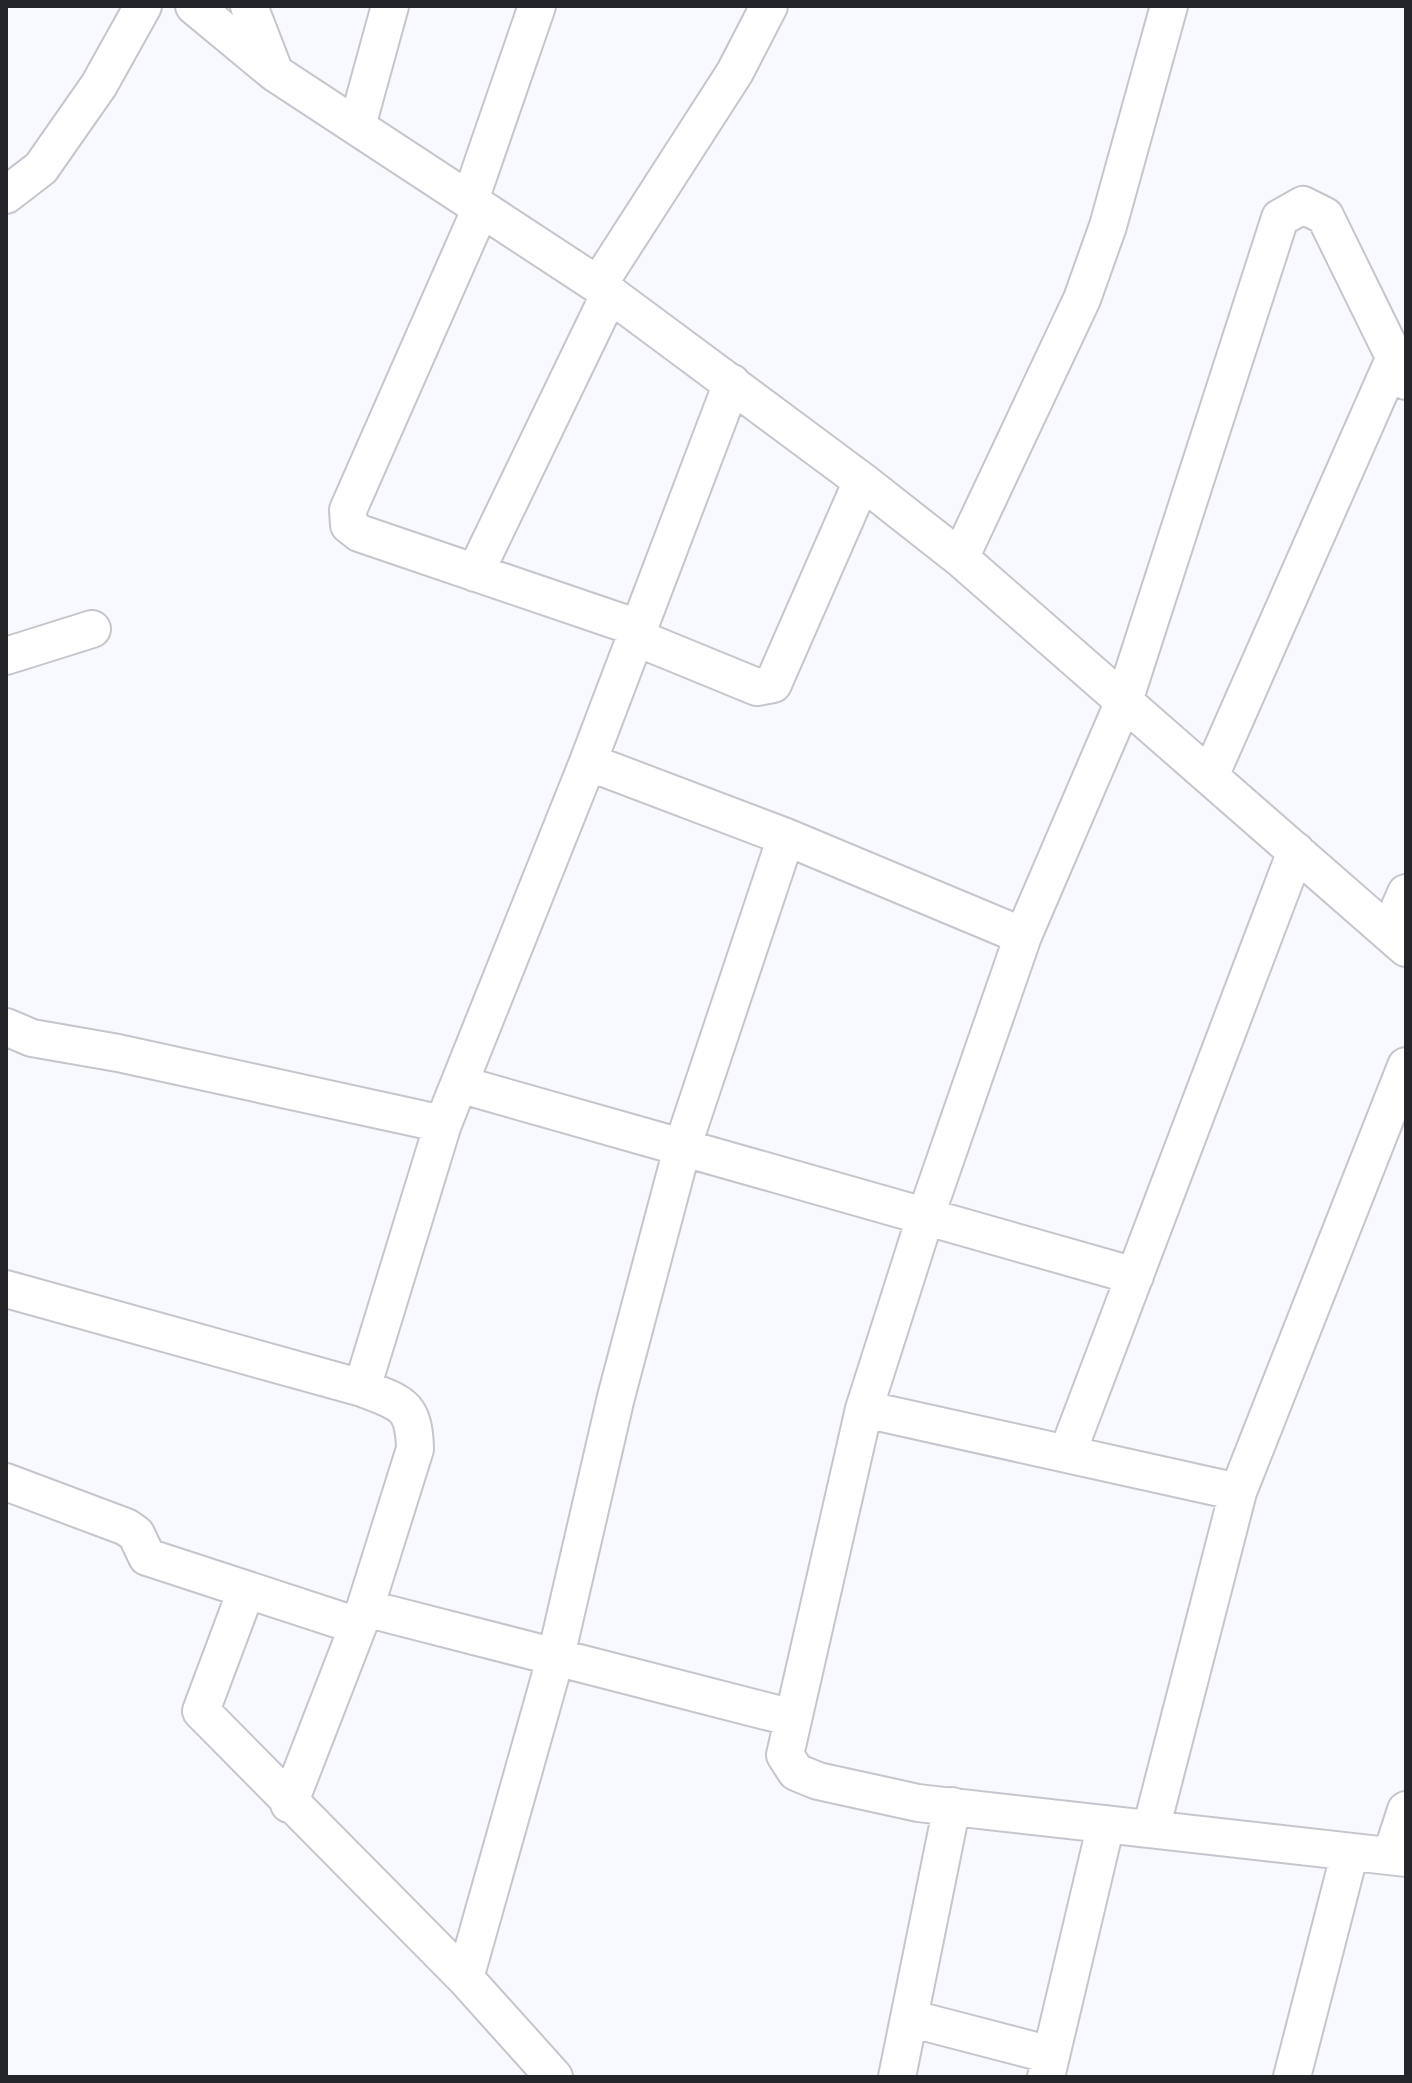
<svg xmlns="http://www.w3.org/2000/svg" width="1412" height="2083" font-family="'IBM Plex Sans',sans-serif">
<style>
.lines{fill:none;stroke-linecap:round;stroke-linejoin:round}
.minor-casing{stroke:#c5c6cd;stroke-width:40}
.minor{stroke:#fff;stroke-width:36}
</style>
<rect width="100%" height="100%" fill="#f8f9ff"/>
<g class="lines">
<g class="minor-casing">
<path id="minor" d="M194,6L275,73L598,285L862,481L960,558L1406,948
M249,6L273,68
M357,126L390,6
M6,195L41,168L99,85L143,6
M470,200L537,6
M481,208L348,510L349,525L359,533L638,628
M598,285L735,72L769,6
M1406,381L1325,216L1303,205L1280,218L1124,701L1023,936L925,1218L864,1409L785,1755L796,1772L818,1781L918,1803L1406,1858
M960,558L1082,299L1108,226L1169,6
M475,573L610,293
M635,637L757,687L773,684L862,481
M6,656L92,629
M588,762L786,837L1023,936
M1210,776L1394,359
M1389,932L1406,893
M6,1027L32,1038L118,1053L443,1124
M459,1084L1135,1276
M6,1289L362,1388C400,1403 414,1403 415,1449L365,1608L289,1804
M362,1388L443,1124L588,762L732,383
M864,1409L1238,1492
M1067,1454L1296,851
M6,1482L126,1527L136,1534L147,1557L358,1626
M246,1591L201,1711L465,1978L554,2077
M365,1608L793,1718
M1151,1829L1238,1492L1406,1066
M1391,1856L1406,1810
M465,1978L556,1656L616,1397L683,1145L786,837
M909,2018L1051,2055
M897,2077L952,1806
M1046,2077L1106,1824
M1292,2077L1350,1852"/>
</g>
<use href="#minor" class="minor"/>
</g>
<rect width="1412" height="2083" fill="none" stroke="#242528" stroke-width="16"/>
</svg>
